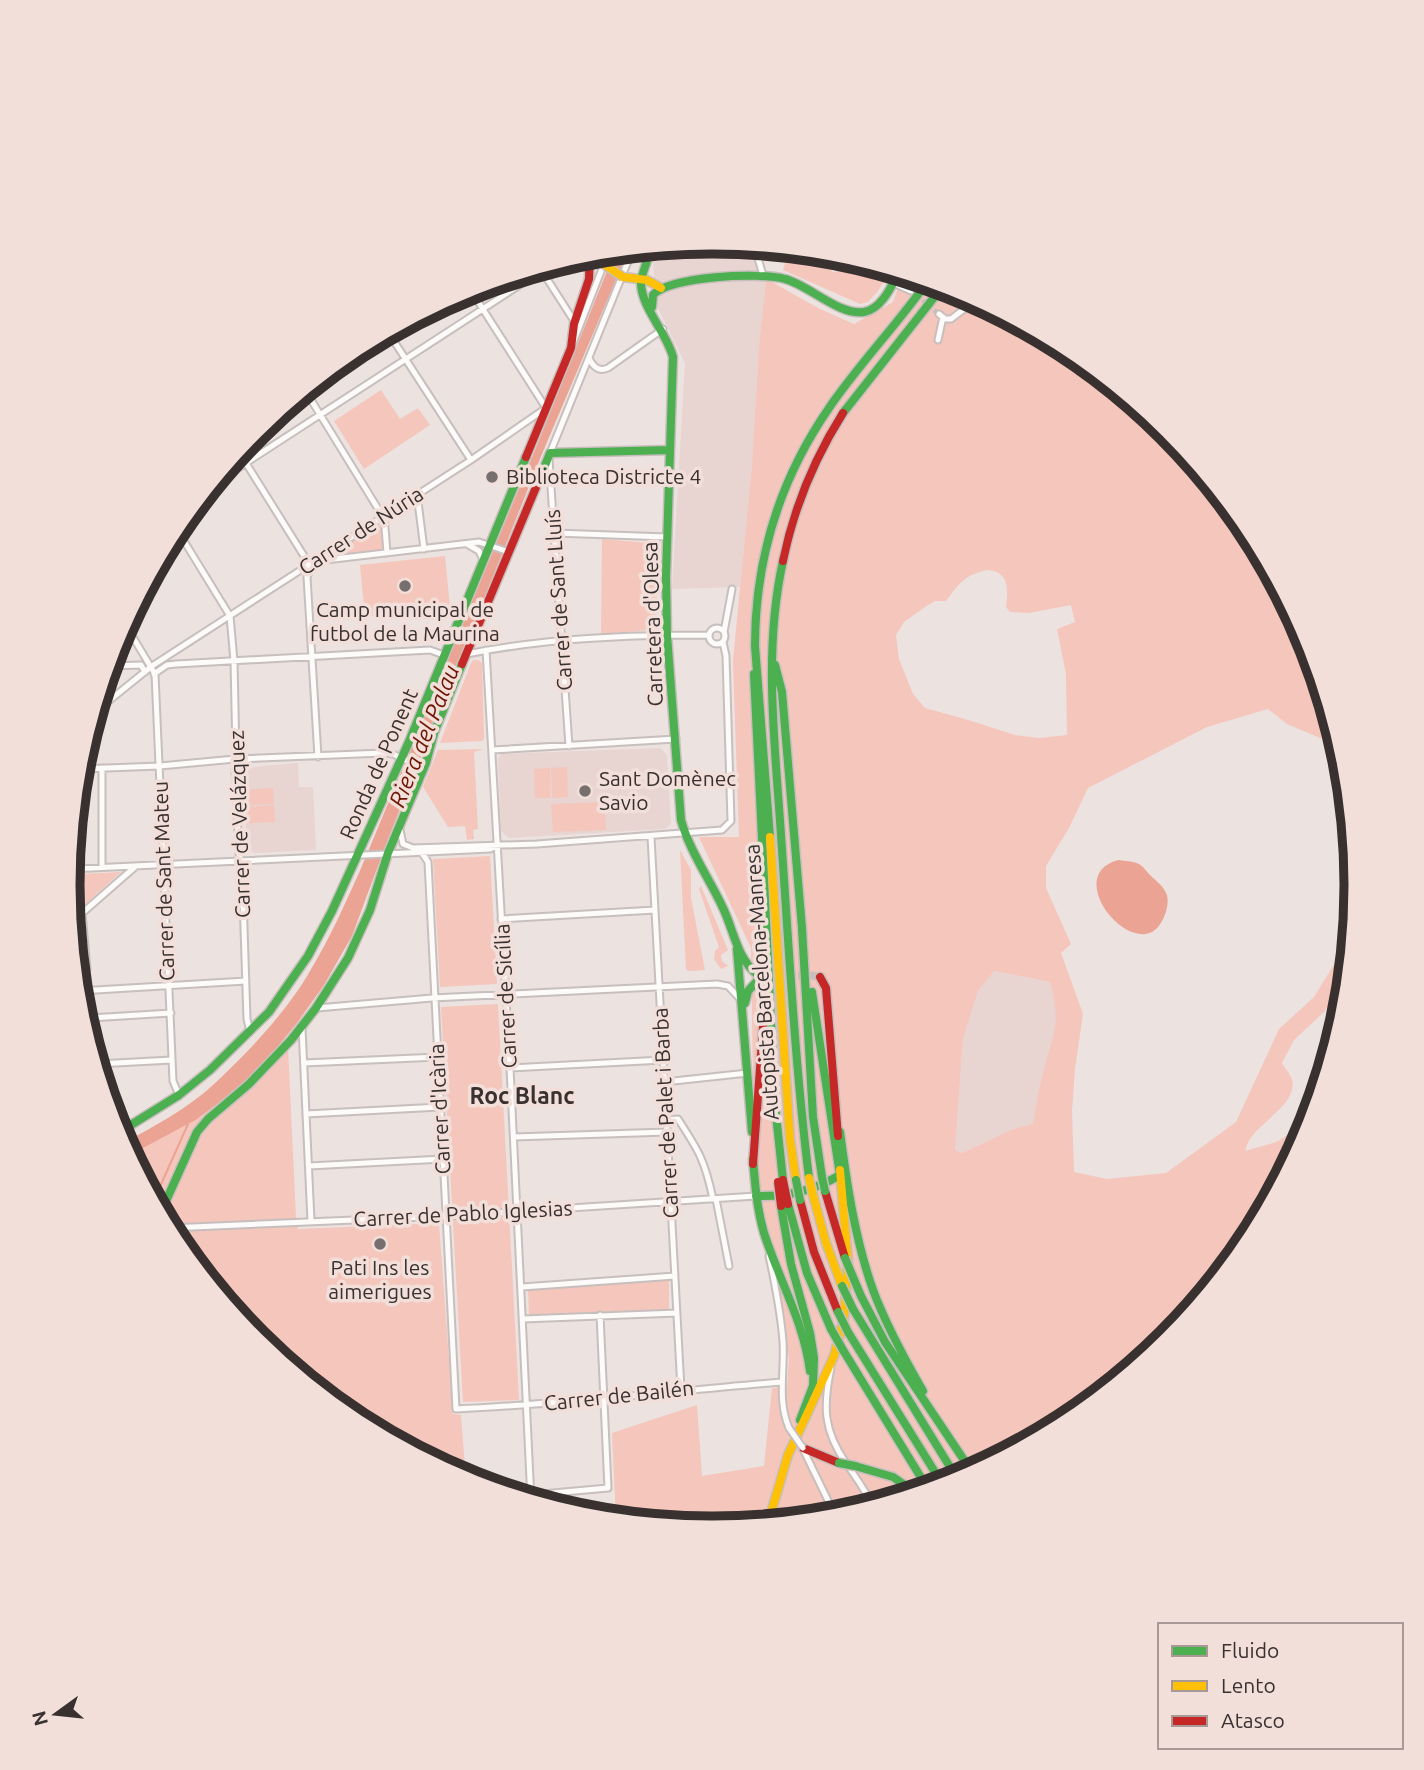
<svg xmlns="http://www.w3.org/2000/svg" width="1424" height="1770" font-family="Ubuntu,sans-serif">
<style>
.built{fill:#e8d4d0}
.green{fill:#f5c6bb;fill-rule:evenodd}
.water{fill:#eba494}
.lines{fill:none;stroke-linecap:round;stroke-linejoin:round}
.stream{stroke:#eba494;stroke-width:2}
.street-tunnel{stroke:#c8bfbd;stroke-width:5;stroke-dasharray:5 2.5;stroke-linecap:butt}
.secondary-tunnel{stroke:#c8bfbd;stroke-width:8;stroke-dasharray:8 4;stroke-linecap:butt}
.street-casing{stroke:#c7bfbd;stroke-width:9}
.fast-casing{stroke:#c7bfbd;stroke-width:11}
.slow-casing{stroke:#c7bfbd;stroke-width:11}
.jam-casing{stroke:#c7bfbd;stroke-width:11}
.street{stroke:#fcfbfa;stroke-width:5}
.fast{stroke:#4caf50;stroke-width:8}
.slow{stroke:#ffc107;stroke-width:8}
.jam{stroke:#c62828;stroke-width:8}
.street-bridge-casing{stroke:#c7bfbd;stroke-width:9;stroke-linecap:butt}
.fast-bridge-casing{stroke:#c7bfbd;stroke-width:11;stroke-linecap:butt}
.slow-bridge-casing{stroke:#c7bfbd;stroke-width:11;stroke-linecap:butt}
.jam-bridge-casing{stroke:#c7bfbd;stroke-width:11;stroke-linecap:butt}
.street-bridge{stroke:#fcfbfa;stroke-width:5}
.fast-bridge{stroke:#4caf50;stroke-width:8}
.slow-bridge{stroke:#ffc107;stroke-width:8}
.jam-bridge{stroke:#c62828;stroke-width:8}
.poi-dot{fill:#776f6d;stroke:#f2dfda;stroke-width:2.5}
.labels{text-anchor:middle;stroke-width:7;stroke-linejoin:round;paint-order:stroke}
.poi-label{font-size:21px;fill:#38312f;stroke:#f2dfda;text-anchor:start}
.street-label{font-size:21px;fill:#38312f;stroke:#f2dfda}
.water-label{font-size:23px;font-style:italic;fill:#6c1502;stroke:#f2dfda}
.neighbourhood-label{font-size:23px;font-weight:bold;fill:#38312f;stroke:#f2dfda}
.rim{fill:none;stroke:#38312f;stroke-width:9}
</style>
<rect width="100%" height="100%" fill="#ece2e0"/>
<path class="built" d="M712,241L750,245L766,281L759,345L752,465L740,587L672,589L685,363L656,304L652,247Z
M660,748L667,755L671,823L665,829L509,838L501,831L498,759L502,754Z
M298,763L299,787H313L316,850L254,853L247,847L242,768Z
M993,971L1050,982L1057,1007L1054,1041L1044,1069L1033,1125L1013,1129L962,1153L955,1150L963,1039L978,991Z"/>
<path class="green" d="M789,249L825,252L832,272L881,267L890,272L878,291L868,302L860,304L783,270Z
M903,274L959,290L1070,350L1090,366V371L1121,392L1167,430L1247,528L1307,639L1339,746L1287,724L1268,709L1207,727L1088,788L1069,828L1046,866V888L1071,944L1061,953L1083,1014L1075,1069L1072,1111L1074,1172L1107,1179L1166,1173L1236,1122L1279,1029L1314,997L1351,937L1346,982L1324,1012L1294,1040L1282,1063C1284,1068 1289,1072 1291,1077C1303,1106 1246,1126 1246,1151C1258,1146 1273,1145 1283,1138C1303,1125 1300,1104 1308,1084C1313,1070 1323,1058 1332,1047L1307,1132L1247,1243L1167,1340L1069,1420L958,1480L837,1516L712,1529L616,1519L612,1433L697,1405L702,1476L764,1466L772,1388L787,1387L789,1360L759,1178L753,1084L751,948L699,837H739L733,660L752,465L759,345L766,281L772,282L820,309L854,324L893,302ZM988,570C1010,572 1008,590 1006,607L1010,612L1029,613L1071,605L1075,622L1057,629L1066,674L1067,735L1039,738L1015,735L965,719L925,708L913,694L899,659L896,635L904,622L928,605L935,601H946C959,584 965,574 988,570ZM994,971L1050,982C1061,1022 1054,1032 1044,1069C1039,1087 1036,1106 1033,1124L1013,1129L962,1153L955,1150L963,1039L978,991Z
M381,390L400,419L418,408L430,425L364,469L334,421Z
M382,523L383,550L324,559Z
M602,539L649,543L656,547L657,617L651,630L601,634Z
M445,556L450,608L365,616L360,565Z
M478,660L482,663L484,738L482,741L440,743L471,663L473,660Z
M484,749L474,752L478,829L473,830L474,839L467,840L465,826L448,827L423,787L438,750Z
M567,767L568,797L552,798L551,768Z
M550,768V798H535L534,769Z
M273,788L274,804L245,805V790Z
M604,802L606,830L553,832L551,804Z
M274,805L275,822L246,823L245,807Z
M680,850L691,870V898L705,970L689,971L686,969Z
M490,856L497,984L440,987L433,859Z
M121,872L84,905V874Z
M701,886L728,950L721,955L722,961L728,966L721,969L714,959L715,951L719,947L699,889Z
M498,1004L519,1400L463,1402L441,1007Z
M280,1042L288,1048L296,1218L298,1229L439,1223L453,1414L461,1415L466,1480L354,1420L257,1340L177,1242L130,1155L262,1066Z
M669,1280V1309L529,1315L528,1289Z"/>
<path class="water" d="M629,249L542,454L388,839L352,936L324,985L297,1023L262,1066L246,1082L197,1119L130,1155L124,1143C154,1126 187,1109 213,1085C246,1055 288,1010 310,971C330,938 346,902 362,866L533,455L615,251Z
M1118,860C1125,861 1133,861 1139,864C1143,866 1147,872 1150,875C1155,880 1162,885 1165,891C1172,901 1164,923 1155,930C1125,953 1064,875 1118,860Z"/>
<g class="lines">
<path class="stream" d="M154,1200L188,1124"/>
<path class="street-tunnel" d="M911,291L939,314"/>
<path class="secondary-tunnel" d="M786,976L809,975L820,977"/>
<g class="street-casing">
<path id="street" d="M754,245L763,275
M647,258L648,248
M542,271L574,321
M893,283L911,291
M939,314L945,319H951L976,300
M388,332L471,460
M938,340L943,317
M573,343L609,251
M589,358C593,367 599,372 608,368L663,329
M305,390L380,512L384,515L387,553
M239,452L309,564
M550,453L633,249
M549,459L569,746
M212,485L552,264
M417,494L424,549
M176,528L230,616L234,661L236,754L235,771L239,854L242,867L247,1019L250,1032
M555,533L667,537
M467,544L479,551L483,560
M317,561L479,542L509,552
M314,562L307,577L318,757
M125,624L155,674L173,1081L179,1095
M709 636a8 8 0 1 1 16 0a8 8 0 1 1-16 0Z
M724,632L732,589
M486,650L510,1068L531,1500
M467,654C546,638 629,635 709,635
M109,666L141,665L145,672
M154,674L167,665L176,664L430,650L444,655
M95,712L152,666L471,460L546,408L470,289
M492,750L676,739
M102,768V867
M80,769L160,766L235,759L383,753L393,754L418,766L420,773
M400,830L403,844L413,848L537,844L722,830L731,821L726,656L723,642
M651,837L681,1389
M71,852L83,868
M422,853L428,862L456,1409C565,1404 673,1391 782,1382
M70,869L490,849L496,846
M82,913L87,969
M501,919L655,910
M72,922L136,866
M88,990L91,1046
M79,991L246,981
M317,1008L432,998L717,984L728,986L741,1000
M90,1018L171,1013
M302,1028L311,1221
M304,1063L438,1057
M97,1064L172,1060
M510,1068L663,1060
M664,1082L748,1073
M306,1114L440,1107
M666,1120L678,1119C699,1151 705,1161 713,1199
M514,1137L667,1132
M309,1166L443,1159
M716,1199L729,1266
M169,1228L448,1216L756,1196
M769,1256C775,1284 781,1313 783,1342C785,1371 777,1400 789,1428
M522,1287L675,1276
M523,1319L677,1313
M831,1368C823,1406 823,1430 846,1463C855,1477 866,1490 872,1506
M804,1451L836,1517
M531,1495L608,1488L600,1315"/>
</g>
<g class="fast-casing">
<path id="fast" d="M641,248L647,261C645,268 641,276 641,283C641,307 667,333 673,357L666,577L667,635L681,820C690,852 709,878 723,908C734,931 737,959 758,975
M652,307L653,295C670,276 760,272 785,279C809,285 839,316 864,312C882,309 892,285 899,272
M843,413L943,286
M542,473L550,453L670,450
M783,561C763,651 775,744 781,835C789,950 795,1064 809,1178
M775,665L782,692L802,928L813,1117L822,1177
M754,674L775,1105L783,1180
M770,837L755,646C755,560 780,479 829,408C859,364 897,325 928,281
M737,949L752,1132
M812,992L840,1175
M745,1003L748,991L759,979
M840,1132C847,1185 855,1239 873,1290C886,1325 904,1358 923,1391
M118,1133L179,1095L210,1070L269,1012L308,956L332,911L408,744L526,457
M753,1159C755,1184 757,1209 764,1233C779,1280 804,1322 810,1371
M756,1196C785,1197 815,1190 840,1175
M788,1204L807,1273L831,1329
M781,1206L791,1264L810,1333L814,1358L813,1386L800,1420
M161,1212L197,1132L208,1119L249,1084L291,1040L316,1008L348,958L370,910L388,853L426,763L434,733L462,664
M861,1296L885,1342L972,1472
M853,1309L958,1480
M848,1332L943,1485
M843,1350L928,1489
M855,1466L893,1477L916,1493"/>
</g>
<g class="slow-casing">
<path id="slow" d="M623,277L647,280L661,288
M770,837L790,1139L796,1180
M813,1195L826,1243L842,1286
M793,1521L808,1516L821,1518
M768,1523L788,1455L834,1356L844,1318L848,1263L840,1170"/>
</g>
<g class="jam-casing">
<path id="jam" d="M526,457L571,348L574,324L589,279L590,253
M783,561C794,507 814,459 843,413
M462,664L542,473
M820,977L826,988L838,1136
M753,1164L765,1000
M825,1191L845,1258
M800,1200L814,1252L838,1312
M803,1448L839,1463"/>
</g>
<use href="#street" class="street"/>
<use href="#fast" class="fast"/>
<use href="#slow" class="slow"/>
<use href="#jam" class="jam"/>
<g class="street-bridge-casing">
<path id="street-bridge" d="M789,1428L803,1448"/>
</g>
<g class="fast-bridge-casing">
<path id="fast-bridge" d="M822,1177L825,1191
M796,1180L800,1200
M845,1258L861,1296
M842,1286L853,1309
M838,1312L848,1332
M831,1329L843,1350
M839,1463L855,1466"/>
</g>
<g class="slow-bridge-casing">
<path id="slow-bridge" d="M599,261L623,277
M809,1178L813,1195"/>
</g>
<g class="jam-bridge-casing">
<path id="jam-bridge" d="M783,1180L788,1204
M778,1182L781,1206"/>
</g>
<use href="#street-bridge" class="street-bridge"/>
<use href="#fast-bridge" class="fast-bridge"/>
<use href="#slow-bridge" class="slow-bridge"/>
<use href="#jam-bridge" class="jam-bridge"/>
</g>
<g class="poi-dot">
<circle cx="492" cy="477" r="7"/>
<circle cx="405" cy="586" r="7"/>
<circle cx="585" cy="791" r="7"/>
<circle cx="380" cy="1244" r="7"/>
</g>
<g class="labels">
<g class="poi-label">
<text x="506" y="484">Biblioteca Districte 4</text>
<text x="405" y="617" text-anchor="middle">Camp municipal de<tspan x="405" dy="24">futbol de la Maurina</tspan></text>
<text x="599" y="786">Sant Domènec<tspan x="599" dy="24">Savio</tspan></text>
<text x="380" y="1275" text-anchor="middle">Pati Ins les<tspan x="380" dy="24">aimerigues</tspan></text>
</g>
<g class="street-label">
<text transform="translate(361 531) rotate(-33)" y="7">Carrer de Núria</text>
<text transform="translate(559 600) rotate(-94)" y="7">Carrer de Sant Lluís</text>
<text transform="translate(653 624) rotate(-92)" y="7">Carretera d'Olesa</text>
<text transform="translate(379 764) rotate(-66)" y="7">Ronda de Ponent</text>
<text transform="translate(240 824) rotate(-92)" y="7">Carrer de Velázquez</text>
<text transform="translate(164 881) rotate(-92)" y="7">Carrer de Sant Mateu</text>
<text transform="translate(762 982) rotate(-94)" y="7">Autopista Barcelona-Manresa</text>
<text transform="translate(506 996) rotate(-93)" y="7">Carrer de Sicília</text>
<text transform="translate(440 1109) rotate(-93)" y="7">Carrer d'Icària</text>
<text transform="translate(666 1113) rotate(-93)" y="7">Carrer de Palet i Barba</text>
<text transform="translate(463 1214) rotate(-3)" y="7">Carrer de Pablo Iglesias</text>
<text transform="translate(619 1396) rotate(-6)" y="7">Carrer de Bailén</text>
</g>
<g class="water-label">
<text transform="translate(424 736) rotate(-68)" y="8">Riera del Palau</text>
</g>
<g class="neighbourhood-label">
<text x="522" y="1104">Roc Blanc</text>
</g>
</g>
<path d="M0 0H1424V1770H0ZM711 254H713A631 631 0 0 1 1344 885V885A631 631 0 0 1 713 1516H711A631 631 0 0 1 80 885V885A631 631 0 0 1 711 254Z" fill="#f2dfda" fill-rule="evenodd"/>
<path class="rim" d="M711 254H713A631 631 0 0 1 1344 885V885A631 631 0 0 1 713 1516H711A631 631 0 0 1 80 885V885A631 631 0 0 1 711 254Z"/>
<rect x="1158" y="1623" width="245" height="126" fill="#f2dfda" stroke="#a89996" stroke-width="2"/>
<rect x="1172" y="1646" width="35" height="10" fill="#4caf50" stroke="#a89996" stroke-width="2"/>
<text x="1221" y="1658" font-size="21" fill="#38312f">Fluido</text>
<rect x="1172" y="1681" width="35" height="10" fill="#ffc107" stroke="#a89996" stroke-width="2"/>
<text x="1221" y="1693" font-size="21" fill="#38312f">Lento</text>
<rect x="1172" y="1716" width="35" height="10" fill="#c62828" stroke="#a89996" stroke-width="2"/>
<text x="1221" y="1728" font-size="21" fill="#38312f">Atasco</text>
<g transform="translate(56 1714) rotate(255)" stroke="#f2dfda" stroke-width="5" paint-order="stroke">
<path d="M0-5L12 26L0 18L-12 26Z" fill="#38312f"/>
<text y="-10" font-size="19" font-weight="bold" text-anchor="middle" fill="#38312f">N</text>
</g>
</svg>
